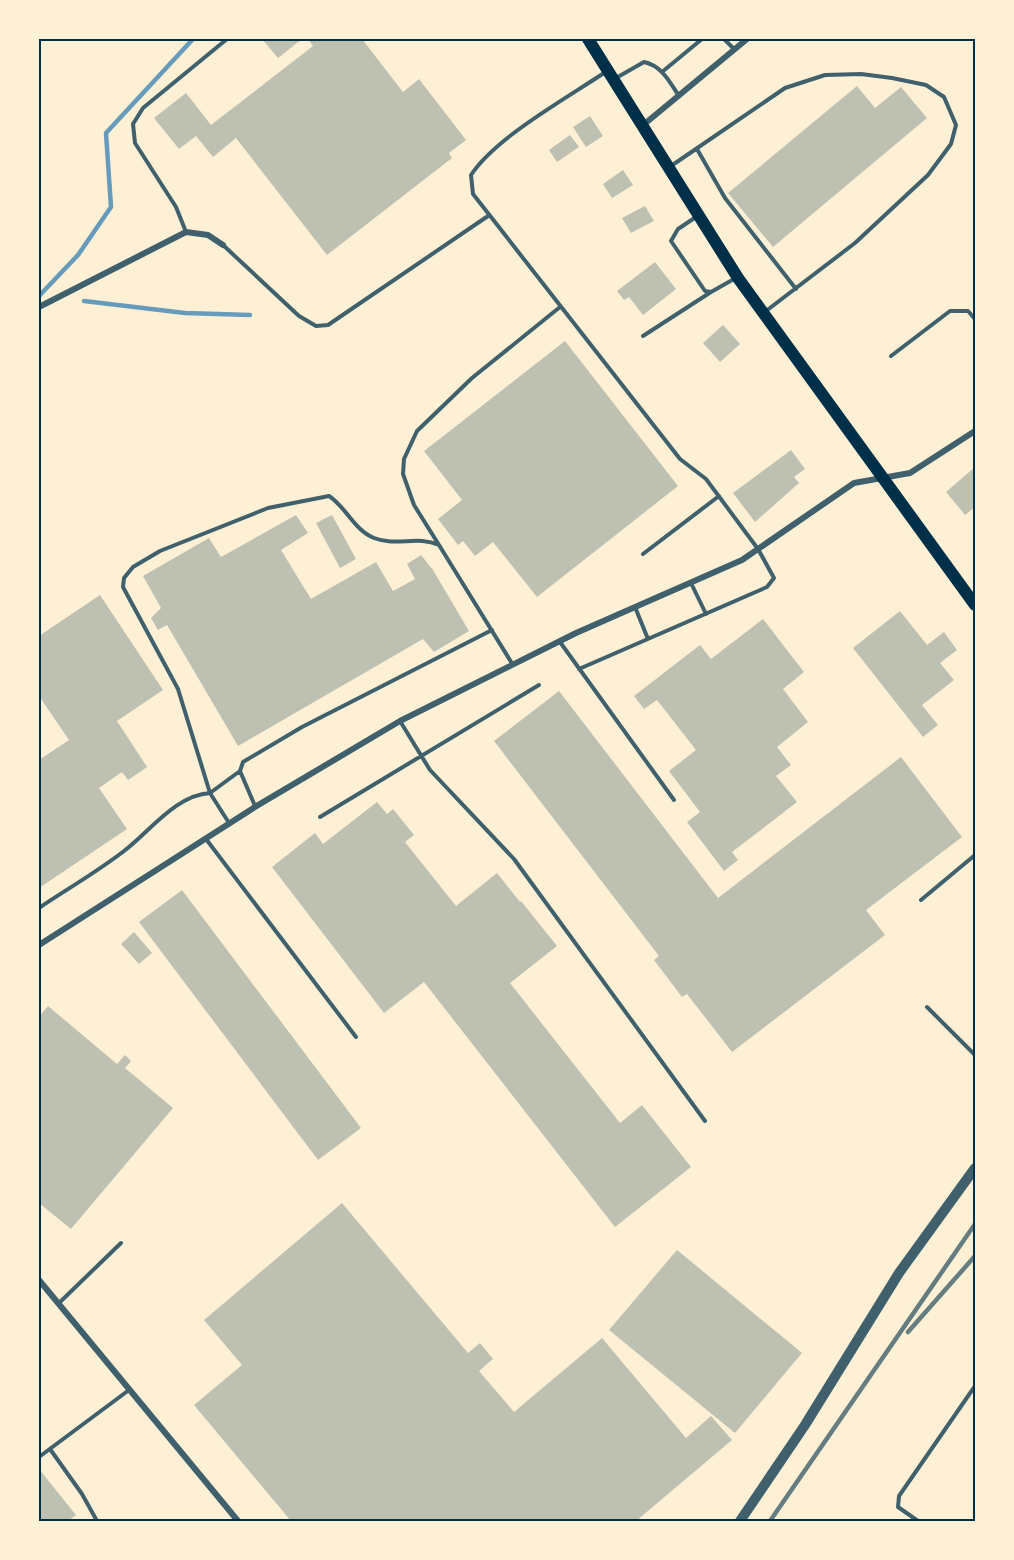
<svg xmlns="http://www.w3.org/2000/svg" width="1014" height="1560" font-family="'IBM Plex Sans',sans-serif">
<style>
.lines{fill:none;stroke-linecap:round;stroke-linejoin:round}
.stream{stroke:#669bbc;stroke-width:4.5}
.building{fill:#bec0b2}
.service{stroke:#3f606c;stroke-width:4}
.minor{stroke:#3f606c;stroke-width:6}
.tertiary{stroke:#3f606c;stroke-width:10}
.secondary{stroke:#003049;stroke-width:12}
.rail{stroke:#657d81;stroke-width:4.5}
.neatline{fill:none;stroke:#003049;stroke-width:2}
</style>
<rect width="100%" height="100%" fill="#fdf0d5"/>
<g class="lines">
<path class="stream" d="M39,296L78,255L111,207L106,133L193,39
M84,301L185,313L250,315"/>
</g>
<path class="building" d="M262,39H302L278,58Z
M308,39H362L403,92L419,79L466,140L449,153L452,158L327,255L236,138L213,157L196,136L179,149L154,118L186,93L211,125L313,46Z
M857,86L875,108L901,87L927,118L773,247L728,193Z
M590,116L603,136L586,147L573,127Z
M570,135L579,147L557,162L549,150Z
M623,170L633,185L612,198L603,184Z
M645,206L654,221L631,233L622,218Z
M655,262L676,289L643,315L629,297L624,300L617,291Z
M723,325L740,344L720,362L703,343Z
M565,341L678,486L537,597L493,542L475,556L463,541L458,545L438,519L462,500L424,451Z
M791,450L805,469L794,477L799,483L755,522L733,493Z
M975,467V507L965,515L946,492Z
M296,515L308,533L281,550L311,599L376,562L393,591L415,579L407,564L421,555L433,570L469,631L434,652L423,639L238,746L167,625L158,630L151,618L161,608L143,576L209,538L221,557Z
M332,515L356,559L340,568L316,523Z
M100,595L163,690L117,721L147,767L128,780L122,772L99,788L127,829L39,888V760L69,740L39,696V636Z
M900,611L927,645L944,632L957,650L940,663L954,680L922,705L938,725L923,737L853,648Z
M763,619L804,672L783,689L808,722L777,747L791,765L776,776L797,802L732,852L738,860L724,871L687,822L700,812L669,771L696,750L657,700L644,709L634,696L700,645L711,659Z
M559,691L718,898L901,757L962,837L866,910L885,935L732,1052L687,994L682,997L654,960L659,956L494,741Z
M377,802L387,814L393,809L414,835L405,842L456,906L497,873L520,902L521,901L557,946L510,983L620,1123L642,1105L691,1167L615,1227L424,982L384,1013L272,867L315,833L323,844Z
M182,890L361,1128L318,1160L139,922Z
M134,932L152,953L139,964L121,944Z
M48,1006L117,1064L125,1055L131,1061L125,1068L173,1108L71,1229L39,1203V1017Z
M342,1203L468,1353L480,1343L493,1359L479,1371L514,1412L602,1338L686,1438L711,1416L732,1440L636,1521H291L194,1405L242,1365L204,1320Z
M677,1250L802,1353L735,1433L609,1330Z
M39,1469L76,1515L68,1521H39Z"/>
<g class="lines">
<path class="service" d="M724,39L734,49
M662,72L702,39
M616,78L644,62C662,66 669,81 679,96
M697,149L725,198L796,289
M671,166L785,88L825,75L861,74L892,78L926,85L944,97L956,125L951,144L928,175L855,243L766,311
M696,217L678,229L671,241L705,291L711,292L734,279
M186,232L176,207L135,143L133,124L143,108L227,39
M223,245L299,316L316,326L328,325L488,216
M643,336L711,292
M891,356L950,311H968L975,319
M439,545L414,505L403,474L404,459L417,431L472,378L560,307
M643,554L719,496
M691,583L706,614
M635,607L648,639
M560,642L674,800
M579,669L767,587L774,578L758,549L706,479L680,459L473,194L471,175C496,137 567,98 607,71
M400,721L430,770L514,859L705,1121
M240,771L210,793L178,689L123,587L124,578L133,567L160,551L268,508L329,496C346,507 354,530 374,538C397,547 417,535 439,545L513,665
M255,806L240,771L243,762L302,727L492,630
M320,817L539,685
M206,839L356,1037
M921,900L975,855
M39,908C67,889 97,872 124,851C150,831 176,795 210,793L229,823
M927,1007L975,1055
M59,1303L121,1243
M50,1449L82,1494L97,1521
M39,1457L129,1390
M918,1521L898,1507L899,1496L975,1386"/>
<path class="minor" d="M642,126L747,39
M39,307L186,232L208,235L223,245
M39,945L255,807L400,721L576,633L742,560L854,483L910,473L975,431
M39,1280L238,1521"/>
<path class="tertiary" d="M740,1521L805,1425L899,1273L975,1168"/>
<path class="secondary" d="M588,39L738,278L975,605"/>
<path class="rail" d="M908,1332L975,1256
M770,1521L975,1224"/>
</g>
<rect width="1014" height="1560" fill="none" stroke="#fdf0d5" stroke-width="81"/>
<rect x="40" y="40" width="934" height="1480" class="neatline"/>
</svg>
